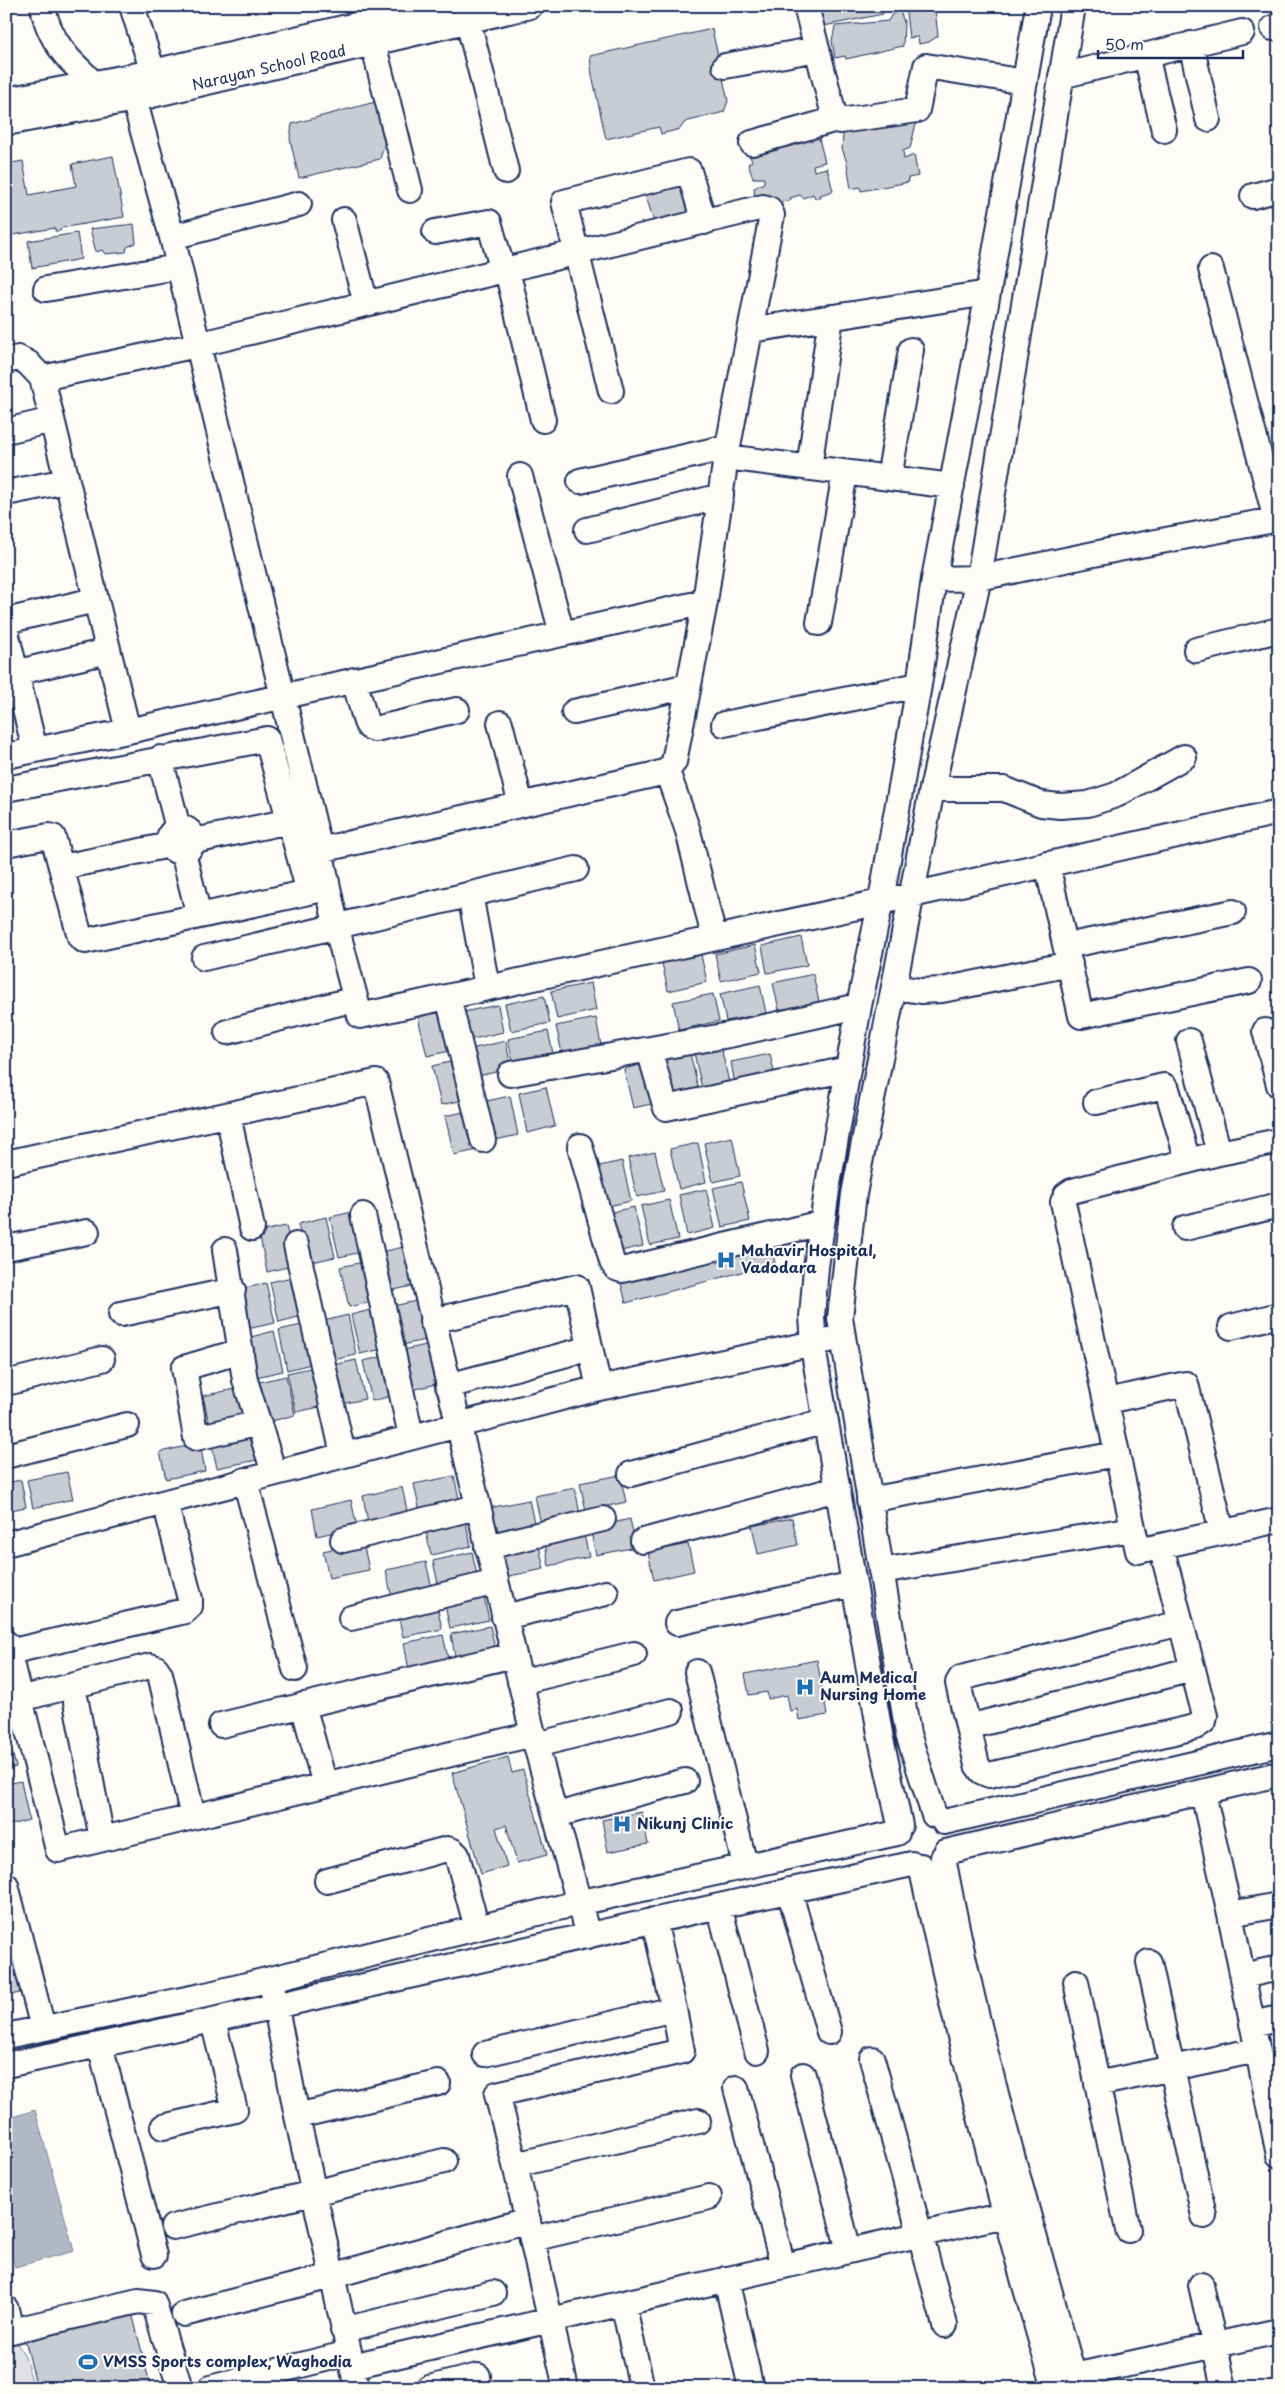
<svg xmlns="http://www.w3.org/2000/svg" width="1285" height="2394" font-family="'Playpen Sans',sans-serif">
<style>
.green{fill:#e0e1e3;stroke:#7e88a0}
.water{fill:#b3b8c5;stroke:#76819c}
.building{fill:#c9ccd3;stroke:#1b2f5e}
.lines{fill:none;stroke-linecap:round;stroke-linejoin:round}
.minor-casing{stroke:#1b2f5e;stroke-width:28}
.minor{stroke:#fdfcf7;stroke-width:24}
.labels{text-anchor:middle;stroke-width:4;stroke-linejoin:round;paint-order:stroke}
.street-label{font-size:15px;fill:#1b2f5e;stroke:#fdfcf7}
.poi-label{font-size:15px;font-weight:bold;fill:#1b2f5e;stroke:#fdfcf7;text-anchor:start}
</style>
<rect width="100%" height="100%" fill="#fdfcf7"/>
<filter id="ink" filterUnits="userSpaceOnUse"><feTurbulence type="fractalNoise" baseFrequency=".02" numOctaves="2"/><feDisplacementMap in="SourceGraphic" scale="10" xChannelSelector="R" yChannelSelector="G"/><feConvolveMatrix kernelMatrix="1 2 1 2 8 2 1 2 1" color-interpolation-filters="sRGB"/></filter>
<g filter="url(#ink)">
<path class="green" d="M6,2326L25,2356L34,2388H8L6,2378Z"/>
<path class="water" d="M35,2110L74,2251L15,2267L6,2237V2119Z"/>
<path class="building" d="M820,6H895L882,9L883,14L824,26Z
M911,6H941L942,9H912Z
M935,10L938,36L929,42L919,44L918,37L909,38L906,13Z
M900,11L904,22L903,46L846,59L845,56L835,58L832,41L835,26L888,21L892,14Z
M712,29L728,101L724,112L685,122L680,129L661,134L659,127L606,139L592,75L590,56Z
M375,102L385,141L380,159L299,178L290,139L292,124Z
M909,116L916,124L910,148L903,151L904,159L914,155L918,176L908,178L909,182L861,191L860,187L851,189L847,163L842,148L844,123Z
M817,131L825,162L813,165L814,171L827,168L833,191L820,195L821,198H815L813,194L803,198L800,195L790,198L791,200L770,205L755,199L754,188L764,183V178H753L748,164L752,161L750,157L759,154L757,146Z
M113,156L124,217L61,228L60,231H55V228L6,236V164L23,161L29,195L76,186L72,164Z
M685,175L691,211L654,222L645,193Z
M134,224L136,243L127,247L126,252L105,254L102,250L96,252L90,229Z
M77,233L81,259L32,268L28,241Z
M801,937L807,965L767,973L762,946Z
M755,945L761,972L721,981L715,954Z
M701,955L707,982L668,991L662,963Z
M813,974L819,1002L779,1010L773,983Z
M591,983L596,1010L557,1019L551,991Z
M760,985L766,1013L726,1021L720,994Z
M713,994L719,1021L679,1030L673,1002Z
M544,996L550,1023L511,1031L505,1004Z
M498,1005L503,1032L464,1041L458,1013Z
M445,1011L454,1050L427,1056L418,1017Z
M596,1018L601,1045L562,1053L556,1026Z
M548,1031L554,1058L514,1067L508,1039Z
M506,1041L511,1069L472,1077L466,1050Z
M721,1047L730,1087L703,1093L694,1053Z
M690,1053L699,1092L671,1098L663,1059Z
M770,1054L776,1081L736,1090L731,1062Z
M459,1060L468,1099L441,1105L432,1066Z
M651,1062L660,1102L633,1108L624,1069Z
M546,1087L555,1126L527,1133L519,1093Z
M510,1096L518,1135L491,1141L482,1102Z
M473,1110L482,1149L454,1155L445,1116Z
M732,1137L740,1176L713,1182L704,1143Z
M698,1143L706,1182L679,1189L670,1149Z
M655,1152L664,1191L637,1197L628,1158Z
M622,1161L631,1201L604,1207L595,1167Z
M741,1182L750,1221L722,1227L713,1188Z
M706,1189L715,1228L687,1235L679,1195Z
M669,1200L678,1239L650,1245L641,1206Z
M634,1207L643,1246L616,1252L607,1213Z
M357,1211L366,1251L339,1257L330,1217Z
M326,1217L335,1257L307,1263L298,1224Z
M286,1226L295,1265L267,1272L259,1232Z
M769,1239L775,1263L626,1303L620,1279Z
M408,1246L417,1285L389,1291L381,1252Z
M368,1261L376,1301L349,1307L340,1267Z
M297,1276L306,1315L279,1322L270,1282Z
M266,1283L275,1323L247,1329L239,1290Z
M421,1300L430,1339L402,1345L393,1306Z
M378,1308L387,1348L360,1354L351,1315Z
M348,1315L356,1355L329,1361L320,1322Z
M306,1324L315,1363L287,1370L279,1330Z
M274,1331L283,1371L256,1377L247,1338Z
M431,1344L440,1383L412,1390L403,1350Z
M390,1355L399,1394L372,1401L363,1361Z
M356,1360L365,1399L337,1405L329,1366Z
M315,1367L324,1406L296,1412L287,1373Z
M286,1376L295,1415L268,1422L259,1382Z
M243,1387L249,1414L209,1423L203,1396Z
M251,1432L257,1460L217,1468L211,1441Z
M200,1443L205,1471L166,1479L160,1452Z
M67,1472L73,1499L33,1508L27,1480Z
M620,1475L626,1502L586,1511L580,1483Z
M454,1476L460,1503L420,1512L414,1484Z
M21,1480L26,1507L6,1511V1483Z
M402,1487L408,1515L368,1523L363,1496Z
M575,1488L580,1515L541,1524L535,1496Z
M351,1500L357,1527L317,1536L312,1509Z
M529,1500L535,1527L495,1535L489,1508Z
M792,1518L798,1545L758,1554L752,1526Z
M465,1519L471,1546L431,1555L425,1527Z
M630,1519L636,1547L596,1555L590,1528Z
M583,1530L589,1557L549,1566L544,1538Z
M538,1541L544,1569L504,1577L498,1550Z
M363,1542L369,1570L329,1578L323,1551Z
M688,1544L694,1571L654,1580L648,1552Z
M472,1552L478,1580L439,1588L433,1561Z
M426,1562L432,1589L392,1598L386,1570Z
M483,1592L489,1620L450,1628L444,1601Z
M436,1601L442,1629L403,1637L397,1610Z
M490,1626L496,1653L456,1662L451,1634Z
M443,1635L449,1663L409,1671L404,1643Z
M817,1660L827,1715L799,1720L797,1709L790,1711L787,1695L768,1699L767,1692L749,1695L745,1674Z
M6,1728L16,1767L6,1769Z
M508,1757L512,1773L523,1770L547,1855L517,1863L506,1825L496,1828L507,1866L481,1874L452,1773Z
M21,1781L29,1820L6,1826V1784Z
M642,1812L648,1844L608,1852L602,1820Z
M16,1953L24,1992L6,1996V1955Z
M131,2309L151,2388H37L24,2335Z"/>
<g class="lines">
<g class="minor-casing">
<path id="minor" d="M43,6C46,27 55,43 69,59C80,71 93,79 97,95
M132,6L153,72
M806,6L834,115L840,121L917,110L926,66L1025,82
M468,21L506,171
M1273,28L1279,26
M373,43L410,190
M1191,44L1208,119
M1146,55L1164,130
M725,66L817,49
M1061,76L1242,32
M128,77L172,237L320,850L336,925L360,1016L912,895L1279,812
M6,100L153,72L438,6
M6,123L135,99L530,6
M752,143L837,119
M1253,196L1279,189
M344,220L366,304
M435,232L489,222L503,271
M172,237L299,204
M1211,269L1276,520
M507,270L543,420
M46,289L178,267
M751,330L988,293
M6,361L18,358L28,363L42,378
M611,391L564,202L689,171L704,222
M6,431L52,420
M726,457L952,486
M809,468L831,317
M520,476L562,634
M889,478L911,350
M580,481L728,447
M6,493L66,481
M587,530L721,496
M934,579L979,578L1118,549L1279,519
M6,621L95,600
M819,623L845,473
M6,632L35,750
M1196,650L1279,630
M6,675L108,651
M354,680L366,722L369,727L375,729L457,710
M574,712L688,686
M500,723L521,805
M724,724L919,685
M128,731L42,378L197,345L763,207L769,209L772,215L726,457L705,602L674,762L667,771L657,774L320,850
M6,756L128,731L705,602
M160,758L178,828
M667,771L688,831L714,937
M6,789L267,739L309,892
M932,789H1004L1041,804L1060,806L1088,804L1116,795L1184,757
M169 840a12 12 0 1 1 24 0a12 12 0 1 1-24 0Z
M194,841L290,821
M6,844L49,836L53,837L80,937L85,941L323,889
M183,852L199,916
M1047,864L1081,1016L1249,981
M62,867L170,845
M470,894L487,987
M1066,946L1233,912
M204,958L576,869
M894,987L921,991L942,990L1070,964
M448,997L483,1140
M1265,1031L1279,1085
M227,1032L355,999
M1189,1041L1219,1153
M649,1050L666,1108L848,1069
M510,1074L729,1035L859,1006
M1096,1102L1164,1086L1167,1089L1188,1161
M228,1115L252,1228
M1279,1141L1219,1153L1072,1191L1066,1195L1063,1202L1138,1551L1279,1520
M580,1146L612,1262L616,1268L622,1270L822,1223
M6,1163L376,1082L533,1734L588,1936
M363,1215L411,1436
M1185,1228L1279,1205
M296,1245L343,1454
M6,1248L87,1232
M225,1250L245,1380L274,1473
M121,1314L233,1290
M432,1321L577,1287L599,1388
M1231,1327L1279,1315
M241,1351L184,1368L196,1438L259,1423
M6,1383L102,1359
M448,1386L590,1348
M1107,1401L1186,1384L1222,1532
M6,1456L127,1425
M631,1474L826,1421
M245,1480L295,1669
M869,1500L1117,1454
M343,1540L477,1507
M643,1541L837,1489
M6,1544L599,1388L829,1340
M1161,1546L1205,1716L1204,1721L1195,1727L989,1775L982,1772L977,1765L958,1683L961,1678L1181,1623
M487,1547L603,1519
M881,1571L1133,1529
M504,1617L606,1593
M351,1618L496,1582
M677,1623L854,1584
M6,1643L58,1850L533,1734
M9,1652L185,1611L190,1606V1599L165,1502
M697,1672L745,1865
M520,1682L634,1654
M73,1686L102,1839
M20,1699L150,1666L156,1668L160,1674L193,1817
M303,1705L325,1785
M221,1725L514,1655
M968,1727L1193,1669
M536,1745L671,1711
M1203,1793L1230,1914L1279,2155
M556,1815L685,1781
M934,1815L908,1734L840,1318L854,1194L932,789L979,578L1073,6
M944,1822L1279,1744
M900,1825L881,1739L815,1359L812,1317L816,1267L827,1190L859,1006L881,900L919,685L934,579L988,293L1038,6
M946,1852L1279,1774
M943,1857C976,2036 1027,2212 1077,2388
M921,1866C959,2041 1003,2216 1055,2388
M327,1881L447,1849L453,1851L457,1855L477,1928
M6,1885L43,2028
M789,1890L829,2032
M719,1906L757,2051
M1230,1914L1279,1905
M1149,1962L1204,2216
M1243,1976L1279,1968
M1076,1982L1128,2230
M273,1992L297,2116L357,2388
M1252,2024L1279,2018
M6,2036L206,1995L578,1903L897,1833
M100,2045L154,2255
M485,2054L674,2009L654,1920
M872,2059L945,2325
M6,2065C309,2001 610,1928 912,1864
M803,2075L849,2251
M1097,2084L1257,2050
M736,2088L783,2266
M297,2116L438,2083
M163,2127L235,2110L213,2021
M515,2165L497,2094L682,2051L674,2009
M173,2227L444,2161
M532,2239L709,2197
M726,2279L751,2388
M1201,2285L1224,2388
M623,2303L642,2388
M6,2309L11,2331L138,2301L154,2303L180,2388
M184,2314L332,2276L528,2220
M343,2330L493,2293
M352,2366L1026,2210
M1074,2376L1279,2331
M210,2388L349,2353
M429,2388L478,2376
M566,2388L515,2165L698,2121"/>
</g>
<use href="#minor" class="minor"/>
</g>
</g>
<defs>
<g id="hospital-bare" transform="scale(1.5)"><path d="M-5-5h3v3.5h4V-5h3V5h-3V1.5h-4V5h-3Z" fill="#1f6fb2" stroke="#fdfcf7" stroke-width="2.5" paint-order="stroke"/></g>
<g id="stadium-bare" transform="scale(1.5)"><path d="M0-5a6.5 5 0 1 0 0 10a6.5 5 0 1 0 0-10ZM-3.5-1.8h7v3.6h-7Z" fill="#1f6fb2" stroke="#fdfcf7" stroke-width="2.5" paint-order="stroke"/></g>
</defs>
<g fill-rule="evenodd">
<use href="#hospital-bare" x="726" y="1260"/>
<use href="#hospital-bare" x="805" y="1687"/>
<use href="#hospital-bare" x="622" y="1824"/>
<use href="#stadium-bare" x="88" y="2362"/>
</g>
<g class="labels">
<g class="street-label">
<text transform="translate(269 68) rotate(-13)" y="5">Narayan School Road</text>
</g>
<g class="poi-label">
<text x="741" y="1256">Mahavir Hospital,<tspan x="741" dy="17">Vadodara</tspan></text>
<text x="820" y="1683">Aum Medical<tspan x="820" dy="17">Nursing Home</tspan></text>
<text x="637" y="1829">Nikunj Clinic</text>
<text x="103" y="2367">VMSS Sports complex, Waghodia</text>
</g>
</g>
<rect width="1285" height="2394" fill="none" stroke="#fdfcf7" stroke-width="25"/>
<rect x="12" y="12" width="1260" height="2369" fill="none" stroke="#1b2f5e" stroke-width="2" filter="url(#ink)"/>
<path d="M1098 50v8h145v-8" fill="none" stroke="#1b2f5e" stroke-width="2.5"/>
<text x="1105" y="50" font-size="15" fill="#1b2f5e" stroke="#fdfcf7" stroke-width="4" paint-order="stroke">50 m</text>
</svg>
